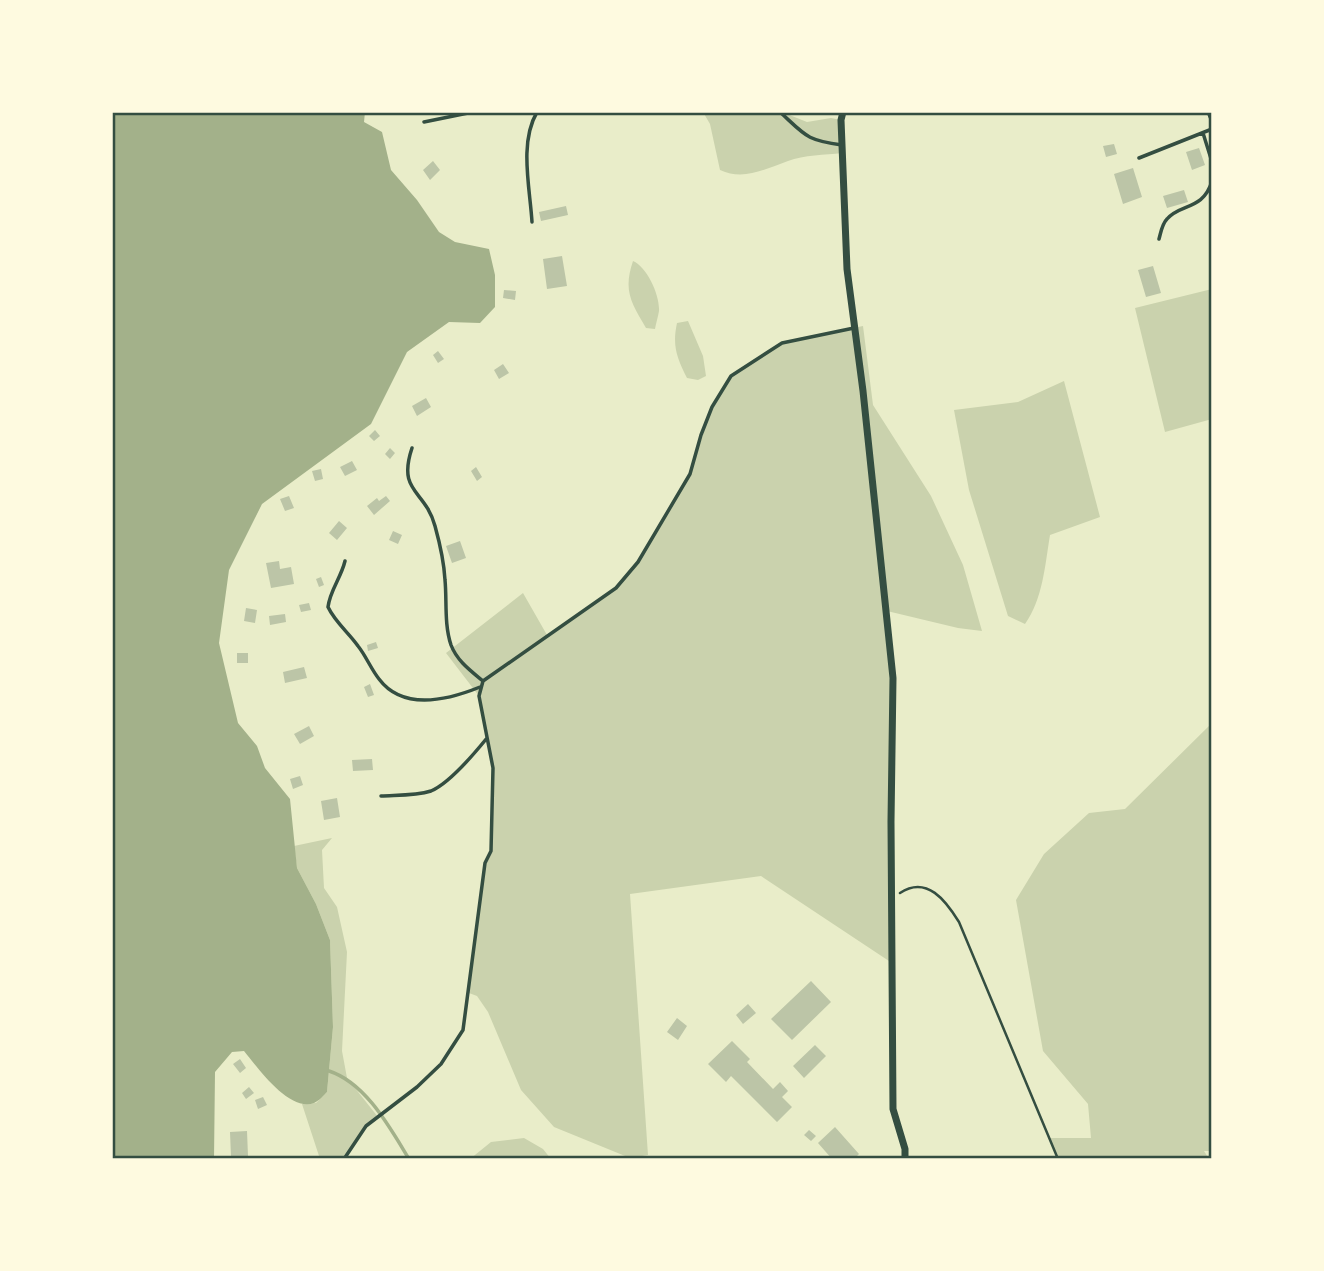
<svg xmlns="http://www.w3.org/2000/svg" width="1324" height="1271" font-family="'PT Sans Narrow',sans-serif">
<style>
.green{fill:#cad2ad}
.water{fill:#a3b18a}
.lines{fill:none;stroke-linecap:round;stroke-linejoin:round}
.stream{stroke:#a3b18a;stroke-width:3.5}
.building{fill:#bcc5a7}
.path{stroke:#344e41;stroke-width:2.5}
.service{stroke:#344e41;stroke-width:3.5}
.minor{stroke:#344e41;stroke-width:7}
.neatline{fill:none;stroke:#344e41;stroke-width:2.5}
</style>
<rect width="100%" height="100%" fill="#e9edc9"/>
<path class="green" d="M703,112H782L807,122L831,118L841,120L842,153C825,155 804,155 788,161C765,169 744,181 720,170L710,124Z
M633,261C647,267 660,295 659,311C658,317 656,323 655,329L646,328C631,302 623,291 633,261Z
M1212,289V419L1165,432L1135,308Z
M688,321L703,356L706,376L698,380L687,378C677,358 672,346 677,323Z
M863,326L873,405L931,496L963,565L982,631L958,628L887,611L893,678L892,963L761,876L630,894L648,1155L630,1158L554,1127L521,1090L488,1012L477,996L469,993L485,863L491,851L493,768L479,696L446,653L523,593L547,635L616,588L638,562L690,474L712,407L731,376L782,343Z
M1064,381L1100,517L1050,535C1045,565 1043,599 1025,624L1008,616L969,490L954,410L1018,402Z
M1212,723V1151H1204L1209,1159H1058L1049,1138H1091L1088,1104L1043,1051L1016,900L1044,854L1089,813L1125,809Z
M332,838L322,850L324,888L337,907L347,952L342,1051L347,1078L378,1117L366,1126L344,1159H320L302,1104L316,1103L327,1092L333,1027L330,940L316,904L297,868L294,846Z
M524,1138L543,1149L551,1159H470L491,1142Z"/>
<path class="water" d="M112,112H365L364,122L382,132L391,170L417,200L439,232L455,242L489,249L495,275V307L480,323L449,322L407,352L371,424L262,504L229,570L219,643L238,723L257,746L265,768L290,799L297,868L316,904L330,940L333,1027L327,1092C324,1095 319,1101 314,1103C289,1112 258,1068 244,1051L232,1052L215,1072L214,1159H112Z"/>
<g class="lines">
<path class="stream" d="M329,1071C366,1083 390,1128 409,1159"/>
</g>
<path class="building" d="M1114,144L1117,154L1106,157L1103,146Z
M1199,148L1205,165L1192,170L1186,152Z
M433,161L440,170L430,180L423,170Z
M1133,168L1142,197L1123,204L1114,174Z
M1184,190L1188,202L1167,208L1163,196Z
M566,206L568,215L541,221L539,212Z
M562,256L567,286L547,289L543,259Z
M1153,266L1161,293L1146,297L1138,270Z
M504,290L516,291L515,300L503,298Z
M438,351L444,359L438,363L433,355Z
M503,364L509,373L499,379L494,370Z
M426,398L431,407L417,416L412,406Z
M375,430L380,436L374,441L369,436Z
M390,448L395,453L390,459L385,454Z
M352,461L357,470L345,476L340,467Z
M476,467L482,477L477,481L471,471Z
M321,469L323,479L315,481L312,471Z
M289,496L294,508L285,511L280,499Z
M386,496L390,501L374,515L367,506L377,498L379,501Z
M339,521L347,528L337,540L329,533Z
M393,531L402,535L398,544L389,540Z
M460,541L466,558L452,563L446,546Z
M279,561L280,569L291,567L294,584L271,588L266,563Z
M321,577L324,585L319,587L316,579Z
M309,603L311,610L301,612L299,605Z
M246,608L257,610L255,623L244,621Z
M285,614L286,622L270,625L269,616Z
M376,642L378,648L368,651L367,645Z
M237,653H248V663H237Z
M304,667L307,678L285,683L283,672Z
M370,684L374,695L368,697L364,687Z
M309,726L314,736L300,744L294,734Z
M372,759L373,770L353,771L352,760Z
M300,776L303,785L293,789L290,779Z
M337,798L340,817L324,820L321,801Z
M811,981L831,1002L792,1040L771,1019Z
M748,1004L756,1013L743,1024L736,1015Z
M677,1018L687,1026L678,1040L667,1032Z
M732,1041L750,1059L747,1062L773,1089L780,1082L788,1091L782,1097L792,1107L777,1122L731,1076L726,1082L708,1064Z
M815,1045L826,1056L804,1078L793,1066Z
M240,1059L246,1068L240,1073L233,1064Z
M249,1087L254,1093L246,1099L242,1093Z
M263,1097L267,1105L258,1109L255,1100Z
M835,1127L859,1154L854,1159H832L818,1143Z
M809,1130L816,1136L811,1141L804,1135Z
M247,1131L248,1156L231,1157L230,1132Z"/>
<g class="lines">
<path class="path" d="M900,893C927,875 946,901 959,922L1058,1159"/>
<path class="service" d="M780,112C806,136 806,140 842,145
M424,122L473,112
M1203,133L1212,162
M1139,158L1212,129
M532,222C530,188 519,143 537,112
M1159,239C1161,232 1162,224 1167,219C1180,203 1203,211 1212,181
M412,448C397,493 425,489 435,526C440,544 444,562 445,580C447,601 444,624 451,645C457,661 471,671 483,681
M345,561C341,578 330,590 328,607C335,622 349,633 358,646C366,656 371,669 379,679C403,711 448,700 480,687
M381,796C397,795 415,796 431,791C450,783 474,754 487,738
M344,1159L366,1126L417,1087L441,1064L463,1030L485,863L491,851L493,768L479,696L483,681L616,588L638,562L690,474L701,435L712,407L731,376L782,343L854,328"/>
<path class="minor" d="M843,112L841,120L847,269L863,391L893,678L891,822L893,1109L905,1149V1159
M1210,112L1212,117"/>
</g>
<rect width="1324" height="1271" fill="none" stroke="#fefae0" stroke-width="228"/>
<rect x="114" y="114" width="1096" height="1043" class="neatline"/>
</svg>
